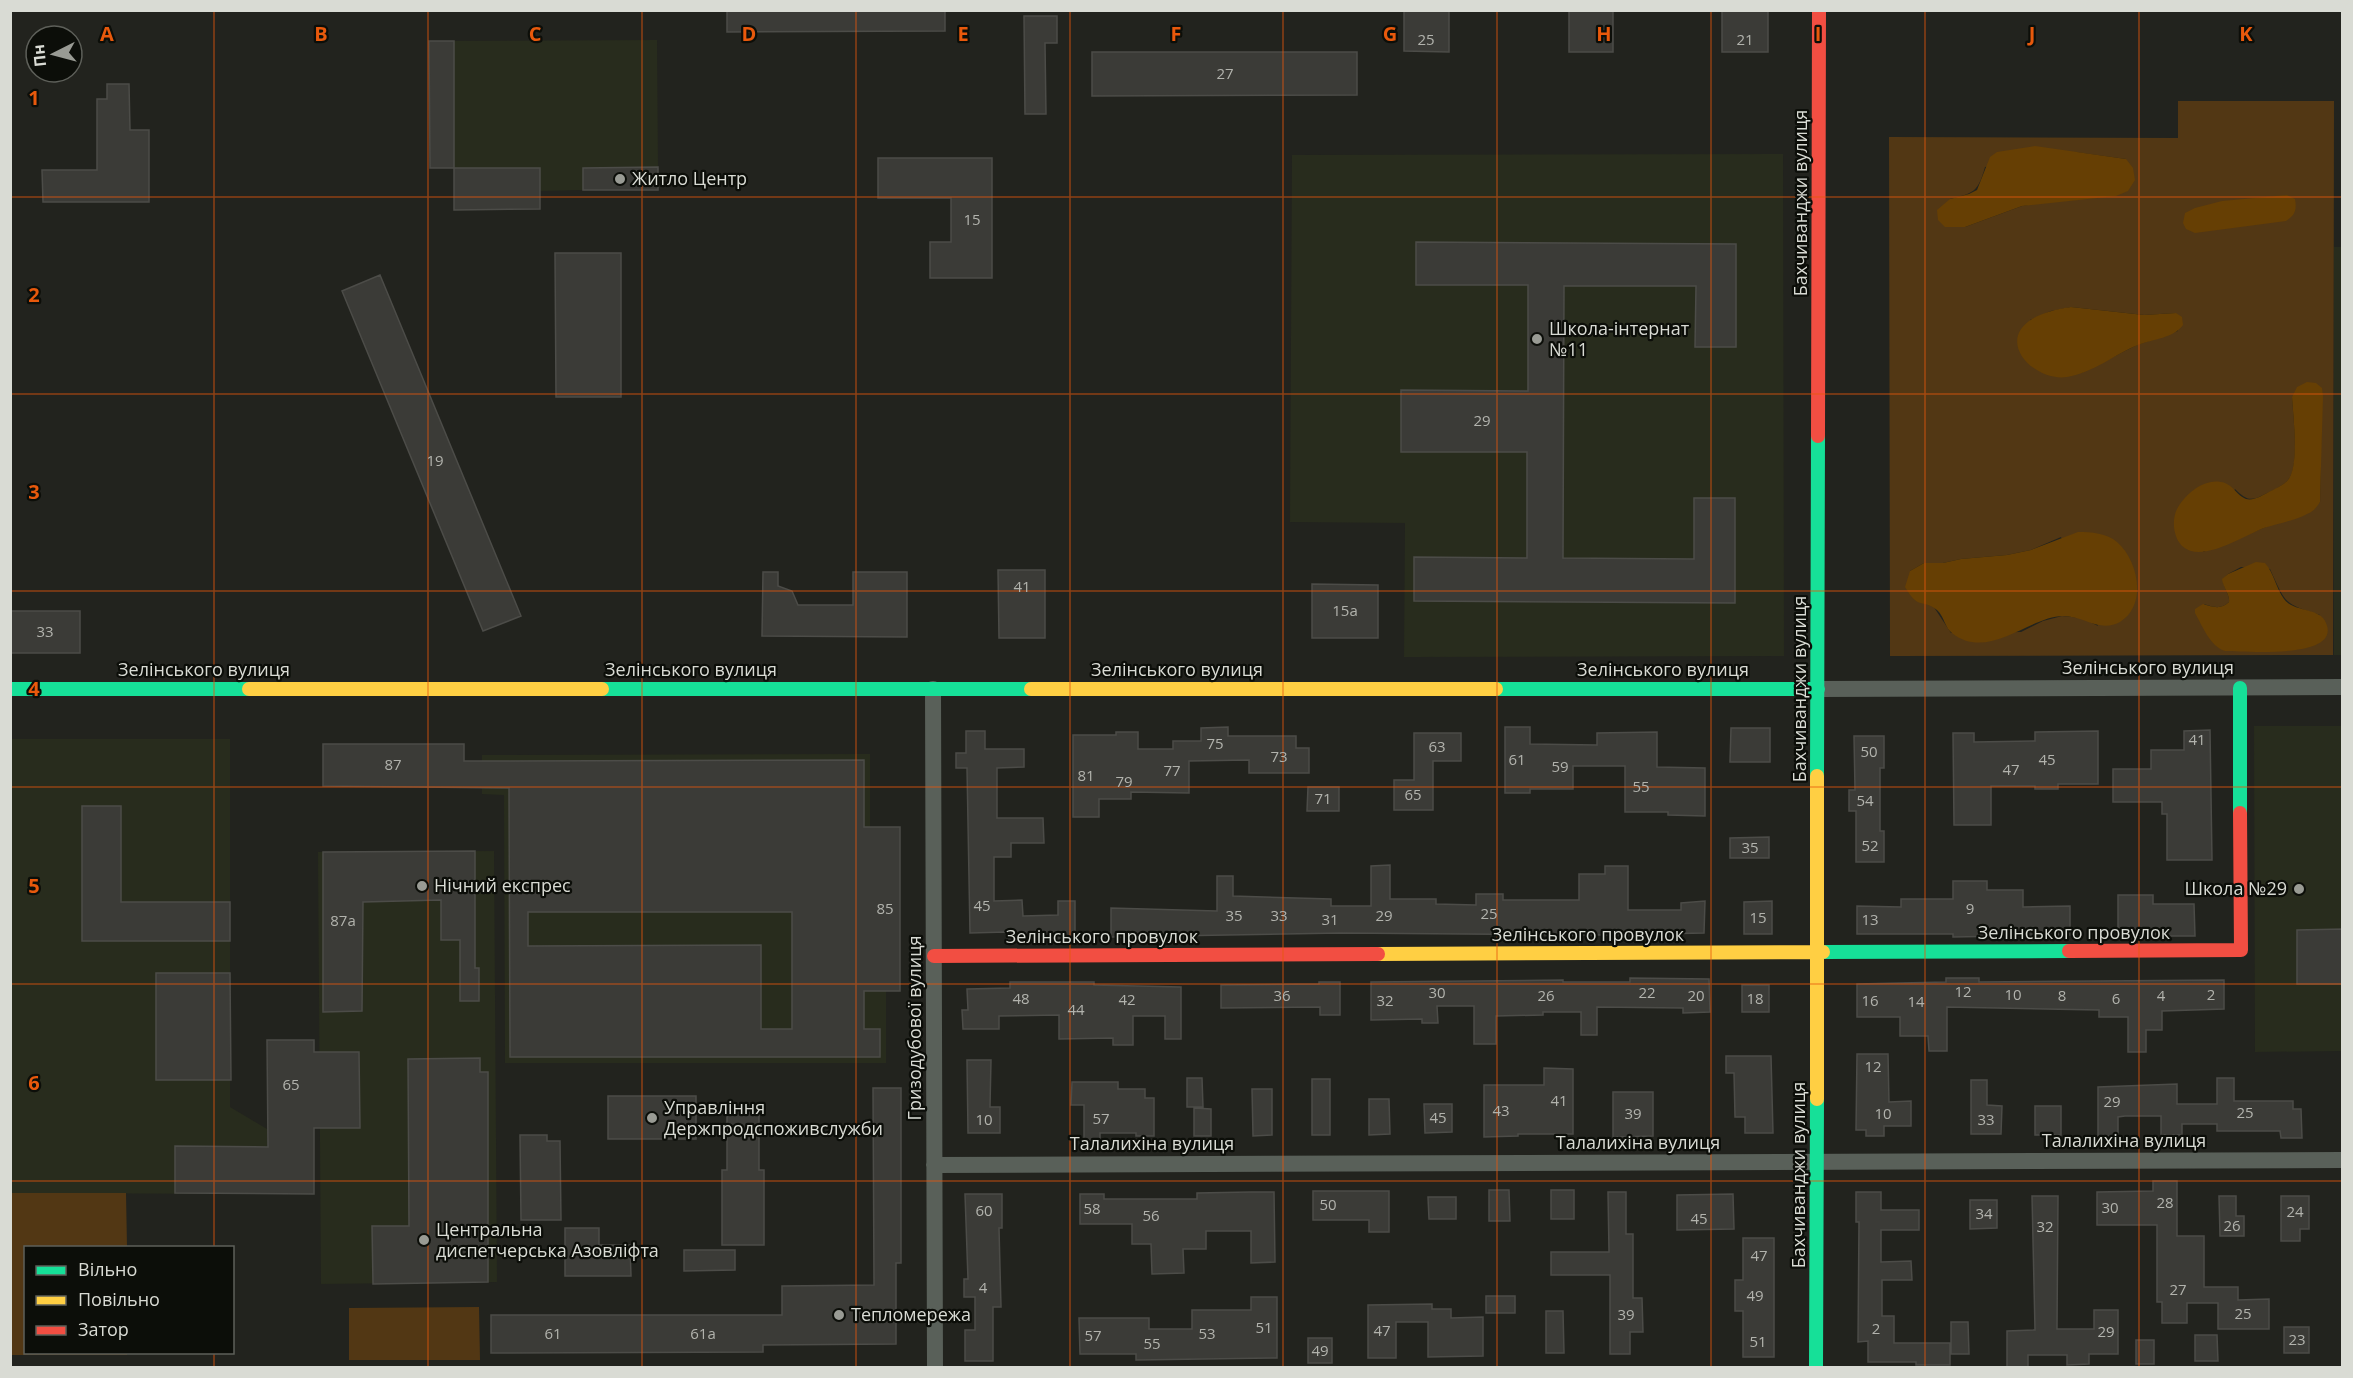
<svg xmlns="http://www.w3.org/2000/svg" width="2353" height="1378" font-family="'Open Sans',sans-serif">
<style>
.built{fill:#282c1d}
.green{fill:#523714;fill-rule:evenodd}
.forest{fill:#663f04}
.building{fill:#3b3b37;stroke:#4c4c48;stroke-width:1.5;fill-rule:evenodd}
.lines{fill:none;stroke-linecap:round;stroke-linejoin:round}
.street{stroke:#596059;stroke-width:16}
.fast{stroke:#16e098;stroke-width:14}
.slow{stroke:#ffcf43;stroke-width:14}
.jam{stroke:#f24e42;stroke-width:14}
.grid{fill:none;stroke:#e8590c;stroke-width:1.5;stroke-opacity:0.55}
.poi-dot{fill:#999b94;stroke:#0c0e09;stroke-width:2}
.labels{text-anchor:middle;stroke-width:4.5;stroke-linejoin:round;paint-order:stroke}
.number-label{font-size:15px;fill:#b2b3ad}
.poi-label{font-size:18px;fill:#d9dbd4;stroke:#0c0e09;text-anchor:start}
.street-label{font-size:18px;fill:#d9dbd4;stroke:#0c0e09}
.grid-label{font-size:20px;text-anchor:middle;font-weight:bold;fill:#e8590c;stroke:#0c0e09;stroke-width:4.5;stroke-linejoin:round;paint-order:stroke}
</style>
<rect width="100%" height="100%" fill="#22231e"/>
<path class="built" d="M657,40L658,167L583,168V190L540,191V168H430L429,41Z
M1783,154L1784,656L1404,657L1405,523L1290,522L1292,155Z
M2334,247H2342V655H2334Z
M2254,726H2342V1051L2255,1052Z
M10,739H230V1107L267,1129L268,1194L11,1193Z
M870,754V990L886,991V1063H505L504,795L482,794V755Z
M494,851L497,1282L321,1284L318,852Z"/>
<path class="green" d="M2178,101H2334L2333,655L1890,656L1889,137L2178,138ZM2075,152L2126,159L2045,202L2022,206L1965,227L1950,199C1974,193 1978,192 1985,167ZM2071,307L2144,315L2176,313L2178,331L2137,345L2081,373L2030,320L2051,311ZM2322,388L2320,502L2266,527L2203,552L2235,489C2245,499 2250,502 2263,495C2271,491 2282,487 2288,480C2300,467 2293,416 2292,397ZM2061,537L2098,626L2082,618L2062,616L2043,621L2021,632L1951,633L1910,571L1924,563H1943L1961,559L2007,555L2031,550ZM2241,567L2270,569C2286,604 2283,603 2320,615L2247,651H2225L2204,604C2214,607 2220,610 2229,602C2230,594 2223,588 2223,579L2228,574Z
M11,1193H126L127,1247L26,1248V1352H127V1355H11Z
M479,1307L480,1360H349V1308Z"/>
<path class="forest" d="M2035,146L2126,159L2133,168L2135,180L2128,191L2116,196L2022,206L1965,227H1945L1938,220L1937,210L1950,199L1969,194L1977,190L1990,157L1997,152Z
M2287,195L2295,199C2297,210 2295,215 2286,221L2195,233L2186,229L2183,223L2185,213L2195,208L2222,201Z
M2071,307L2144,315L2176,313L2182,317L2183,325C2174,338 2153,339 2138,345C2115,354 2093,373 2067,377C2035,382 1995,342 2032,319C2044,312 2057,309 2071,307Z
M2307,382L2316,383L2322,388L2323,396L2320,502C2316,508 2314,511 2307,514C2294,521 2278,523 2264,528C2246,535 2211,557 2191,551C2184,549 2178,543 2176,536C2173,528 2173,517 2177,509C2185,494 2206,476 2225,483C2233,486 2238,496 2246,499C2253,501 2261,496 2267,493C2274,489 2282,486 2287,481C2300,468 2293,416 2292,397L2297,387Z
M2078,532C2091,532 2107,533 2117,542C2138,560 2148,605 2120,622C2100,633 2084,616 2063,616C2030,616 1988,662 1952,633C1945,628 1944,616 1937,610C1922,598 1919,611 1905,587L1910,571L1924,563H1943L1961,559L2007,555L2031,550Z
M2256,562L2265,563C2274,573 2276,588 2284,599C2294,613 2320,607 2326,623C2342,660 2244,651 2225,651C2210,646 2203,627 2195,613V609L2203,604C2214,607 2220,610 2229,602C2230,594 2223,588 2222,579L2228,574Z"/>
<path class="building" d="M727,10H945V31L727,32Z
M1404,10H1449V52L1404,51Z
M1569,10H1613V52H1569Z
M1722,10H1768V52H1722Z
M1024,16H1057V43H1045L1046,114H1025Z
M429,41H454V168H540V209L454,210V168H430Z
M1092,52H1357V95L1092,96Z
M107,84H129L130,130H149V202H43L42,170H97V99H107Z
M878,158H992V278H930V242H951V198H878Z
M658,167V190H583V168Z
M1416,242L1736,244V347H1695L1696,286H1564L1563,558L1694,559V498H1735V603L1414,601V557L1527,558V452H1401V390L1528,391V285H1416Z
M555,253H621V397H556Z
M380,275L521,616L483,631L342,291Z
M998,570H1045V638H999Z
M763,572H778V586L792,591L798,605H853V572H907V637L762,636Z
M1312,584L1378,585V638H1312Z
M10,611H80V653H10Z
M1228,727V736H1296V748H1309V773H1249V760L1189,761V793L1131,792V799H1099V817H1073V735H1116V732H1138V749H1173V741H1201V728Z
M1505,727H1530V744L1597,745V733L1657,732V767L1705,768V816L1668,815V812H1625V766H1573V789H1530V793H1505Z
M1731,728H1770V762H1730Z
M2210,730L2212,860H2167V814H2162V802H2113V769H2151V750H2184V731Z
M966,731H985V749H1024V767L997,768V818H1043L1044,843H1011V857H994V901L1022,900L1023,916L1058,915V901H1075V940H1007V932L970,933L967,768H956V753H966Z
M2098,731V784H2058V789H2035V786H1991V825H1954L1953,733H1974V742L2035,741V732Z
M1414,733H1461V761H1433V810H1394V780H1414Z
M1854,736H1884V768H1880V831H1884V862H1856V811H1849V790H1855Z
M323,744H464V761L864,760V827H900V991H864V1029H880V1057H510L509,788L323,786ZM528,912H792V1029H761V945L528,946Z
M1308,787H1339V811H1307Z
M82,806H121V902H230V941H82Z
M1769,837V858H1730V838Z
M475,851V968H479V1001H460V940H441V900L363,902L362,1011L323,1012V852Z
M1390,865V899H1436V904L1476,905V894H1503V900H1579V874H1605V866H1628V910H1681V903L1705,901L1704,933L1605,935L1341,933L1111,937V908L1217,911V876H1233V896L1331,899V906H1371V866Z
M1953,881H1987V890H2023V907L2070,906V935L1953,937V934H1857V906L1901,907V899H1953Z
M2118,895H2153V904H2194L2195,936H2118Z
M1772,901V934H1744V902Z
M2343,929V984H2297V930Z
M156,973H230L231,1080H156Z
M1630,978L1709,979L1710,1012L1683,1013V1008L1597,1007V1035H1581V1012H1543V1015L1496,1016V1044H1474V1006H1437L1438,1023H1422V1019L1371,1020V982L1563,980V982H1630Z
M1946,978H1979V982L2224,980V1009L2162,1011V1030H2146V1052H2128V1017H2099V1010L1947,1007V1051H1929L1928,1036H1900V1017H1857V984L1946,982Z
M1010,982H1094V985L1181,987V1039H1165V1016H1133V1045H1113V1038L1059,1039V1015L999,1016V1029H963L962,1010H968L967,989L1010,988Z
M1319,982H1340V1015H1320V1007L1221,1008V985L1319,984Z
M1742,985H1769V1012H1742Z
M267,1040H314V1052H359L360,1128H314V1194L175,1193V1146L268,1147Z
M1857,1054H1888L1889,1102L1911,1101V1126H1884V1136H1866V1130H1856Z
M1726,1056H1771L1773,1133H1745V1117H1735L1734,1073H1726Z
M480,1058V1072H488V1282L373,1284L372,1226H409L408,1059Z
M967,1060H991L990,1107H1000V1133H968Z
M1544,1068L1573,1069V1134H1518V1136L1484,1137V1085H1544Z
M1187,1078H1202L1203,1107H1187Z
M2217,1078H2234V1101H2293V1109H2301L2302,1138H2281L2280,1131H2217V1124H2182V1135H2161V1116H2125L2118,1117V1136H2098V1087L2177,1084V1104H2217Z
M1312,1079H1330V1135H1312Z
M1971,1080H1987V1105L2002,1106L2001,1134H1971Z
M1072,1082H1118V1089H1145V1098H1154V1136H1136V1133H1100V1140H1084V1105H1071Z
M873,1088H901V1263H896V1344L763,1345V1352L491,1353V1315H782V1286L874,1285Z
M1252,1089H1272V1135L1253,1136Z
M1613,1092H1653V1136L1613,1137Z
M608,1096H696V1139H608Z
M1369,1099H1389L1390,1134L1369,1135Z
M1424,1104H1452V1132L1425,1133Z
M2035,1106H2061V1135H2035Z
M727,1108H759V1170H764V1245H722V1170H727Z
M1194,1108L1211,1109V1136H1194Z
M520,1135H547V1141H560L561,1220H521Z
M2153,1181H2177V1236H2204V1287H2238V1300L2269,1299V1329H2218V1303H2187V1323H2162V1302H2157V1225H2097V1192L2153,1191Z
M1489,1190H1509L1510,1221H1489Z
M1551,1190H1574V1219H1551Z
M1313,1191H1389V1232H1369V1220H1313Z
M1251,1192H1274L1275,1262L1251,1263V1231H1206V1249H1183L1184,1273L1152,1274L1151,1244H1132V1224H1080V1194H1104V1199H1197V1193Z
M1608,1192H1626V1234H1633V1298H1642L1643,1332H1630V1354H1610V1275H1551V1252H1609Z
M1856,1192H1881V1210H1919V1230H1881V1262L1911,1261L1912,1280H1882V1316H1894V1343H1950V1365H1916V1362H1868V1341L1858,1342L1859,1222H1856Z
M965,1194H1002V1228H999L1001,1307H993V1361H965V1330H975V1297H964V1279H968Z
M1733,1194L1734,1229L1677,1230V1195Z
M2032,1196H2058L2057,1329H2094V1310H2118V1354H2089V1364L2067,1365V1355H2028V1368H2007V1331L2035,1330Z
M2219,1196H2236V1216H2244V1236H2220Z
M2281,1196H2309V1229H2300V1241H2281Z
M1428,1197H1456V1219H1429Z
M1970,1200H1997V1228L1970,1229Z
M565,1228H599V1245H630L631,1276H565Z
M1743,1238H1774V1357H1743V1311H1735V1280H1743Z
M684,1250H735V1270L684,1271Z
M1486,1296H1515V1313H1486Z
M1251,1297H1277V1358L1136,1360V1354H1080L1079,1318H1149V1329H1192V1310H1251Z
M1432,1304V1309H1451V1318L1483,1317V1356L1428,1357V1322H1396V1358H1368V1305Z
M1546,1311H1563L1564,1353H1546Z
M1951,1322H1968L1969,1354H1951Z
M2284,1327H2309V1353H2284Z
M2195,1335H2217L2218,1361H2195Z
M1308,1338H1332V1363H1308Z
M2136,1340H2154V1364H2136Z"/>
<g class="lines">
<path class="street" d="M933,689L935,1368
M1818,689L2342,687
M934,1165L2342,1160"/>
<path class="fast" d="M2240,688V813
M10,689H249
M602,689H1031
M1496,689H1818
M1817,776L1818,436
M1823,952L2069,951
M1816,1368L1817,1099"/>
<path class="slow" d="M249,689H602
M1031,689H1496
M1378,954L1823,952
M1817,1099V776"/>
<path class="jam" d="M1818,436L1819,10
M2069,951L2241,950L2240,813
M934,956L1378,954"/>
</g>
<path class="grid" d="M214,10V1248M428,10V1368M642,10V1368M856,10V1368M1070,10V1368M1283,10V1368M1497,10V1368M1711,10V1368M1925,10V1368M2139,10V1368M10,197H2342M10,394H2342M10,591H2342M10,787H2342M10,984H2342M10,1181H2342M214,1352V1368"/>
<g class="poi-dot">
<circle cx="620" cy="179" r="6"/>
<circle cx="1537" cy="339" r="6"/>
<circle cx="422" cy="886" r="6"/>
<circle cx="2299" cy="889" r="6"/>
<circle cx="652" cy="1118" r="6"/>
<circle cx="424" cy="1240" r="6"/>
<circle cx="839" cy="1315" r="6"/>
</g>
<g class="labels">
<g class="number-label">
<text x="1426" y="45">25</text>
<text x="1745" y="45">21</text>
<text x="1225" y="79">27</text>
<text x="972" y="225">15</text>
<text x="1482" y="426">29</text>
<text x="435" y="466">19</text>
<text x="1022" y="592">41</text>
<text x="1345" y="616">15а</text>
<text x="45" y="637">33</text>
<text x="2197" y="745">41</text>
<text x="1215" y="749">75</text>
<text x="1437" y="752">63</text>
<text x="1869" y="757">50</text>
<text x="1279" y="762">73</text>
<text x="1517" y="765">61</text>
<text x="2047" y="765">45</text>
<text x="393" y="770">87</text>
<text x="1560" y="772">59</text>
<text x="2011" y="775">47</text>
<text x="1172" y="776">77</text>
<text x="1086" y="781">81</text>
<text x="1124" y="787">79</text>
<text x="1641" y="792">55</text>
<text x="1413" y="800">65</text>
<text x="1323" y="804">71</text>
<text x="1865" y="806">54</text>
<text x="1870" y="851">52</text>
<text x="1750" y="853">35</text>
<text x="982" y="911">45</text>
<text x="885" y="914">85</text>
<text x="1970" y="914">9</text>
<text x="1489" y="919">25</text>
<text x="1234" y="921">35</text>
<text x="1279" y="921">33</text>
<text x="1384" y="921">29</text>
<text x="1758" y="923">15</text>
<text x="1330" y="925">31</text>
<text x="1870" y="925">13</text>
<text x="343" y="926">87а</text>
<text x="1963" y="997">12</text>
<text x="1437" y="998">30</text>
<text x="1647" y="998">22</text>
<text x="2013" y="1000">10</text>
<text x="2211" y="1000">2</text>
<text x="1282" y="1001">36</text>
<text x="1546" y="1001">26</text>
<text x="1696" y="1001">20</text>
<text x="2062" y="1001">8</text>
<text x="2161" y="1001">4</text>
<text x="1021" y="1004">48</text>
<text x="1755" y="1004">18</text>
<text x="2116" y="1004">6</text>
<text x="1127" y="1005">42</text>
<text x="1385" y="1006">32</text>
<text x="1870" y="1006">16</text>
<text x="1916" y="1007">14</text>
<text x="1076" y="1015">44</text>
<text x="1873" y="1072">12</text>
<text x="291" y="1090">65</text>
<text x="1559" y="1106">41</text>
<text x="2112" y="1107">29</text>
<text x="1501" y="1116">43</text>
<text x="2245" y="1118">25</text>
<text x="1633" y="1119">39</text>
<text x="1883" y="1119">10</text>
<text x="1438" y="1123">45</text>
<text x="1101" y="1124">57</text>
<text x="984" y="1125">10</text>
<text x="1986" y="1125">33</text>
<text x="2165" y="1208">28</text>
<text x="1328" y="1210">50</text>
<text x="2110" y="1213">30</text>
<text x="1092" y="1214">58</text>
<text x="984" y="1216">60</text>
<text x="2295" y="1217">24</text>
<text x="1984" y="1219">34</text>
<text x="1151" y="1221">56</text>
<text x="1699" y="1224">45</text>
<text x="2232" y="1231">26</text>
<text x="2045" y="1232">32</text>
<text x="1759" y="1261">47</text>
<text x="983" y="1293">4</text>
<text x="2178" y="1295">27</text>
<text x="1755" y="1301">49</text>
<text x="2243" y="1319">25</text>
<text x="1626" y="1320">39</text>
<text x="1264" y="1333">51</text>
<text x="1876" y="1334">2</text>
<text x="1382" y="1336">47</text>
<text x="2106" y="1337">29</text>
<text x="553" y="1339">61</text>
<text x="703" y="1339">61а</text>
<text x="1207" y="1339">53</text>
<text x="1093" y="1341">57</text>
<text x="2297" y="1345">23</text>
<text x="1758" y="1347">51</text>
<text x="1152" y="1349">55</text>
<text x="1320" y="1356">49</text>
</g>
<g class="poi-label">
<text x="632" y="185">Житло Центр</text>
<text x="1549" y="335">Школа-інтернат<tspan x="1549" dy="21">№11</tspan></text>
<text x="434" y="892">Нічний експрес</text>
<text x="2287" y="895" text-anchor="end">Школа №29</text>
<text x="664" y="1114">Управління<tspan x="664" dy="21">Держпродспоживслужби</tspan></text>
<text x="436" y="1236">Центральна<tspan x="436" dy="21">диспетчерська Азовліфта</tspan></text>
<text x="851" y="1321">Тепломережа</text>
</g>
<g class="street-label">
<text transform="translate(1801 203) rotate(-90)" y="6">Бахчиванджи вулиця</text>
<text x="2148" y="674">Зелінського вулиця</text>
<text x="204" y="676">Зелінського вулиця</text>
<text x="691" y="676">Зелінського вулиця</text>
<text x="1177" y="676">Зелінського вулиця</text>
<text x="1663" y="676">Зелінського вулиця</text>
<text transform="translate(1800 689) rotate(-90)" y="6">Бахчиванджи вулиця</text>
<text x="2074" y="939">Зелінського провулок</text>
<text x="1588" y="941">Зелінського провулок</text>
<text x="1102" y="943">Зелінського провулок</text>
<text transform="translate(915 1028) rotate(-90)" y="6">Гризодубової вулиця</text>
<text x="2124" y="1147">Талалихіна вулиця</text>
<text x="1638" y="1149">Талалихіна вулиця</text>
<text x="1152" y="1150">Талалихіна вулиця</text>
<text transform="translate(1799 1175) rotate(-90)" y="6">Бахчиванджи вулиця</text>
</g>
</g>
<g class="grid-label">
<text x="107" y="41">A</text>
<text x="321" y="41">B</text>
<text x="535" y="41">C</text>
<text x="749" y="41">D</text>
<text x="963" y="41">E</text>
<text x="1176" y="41">F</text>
<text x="1390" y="41">G</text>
<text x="1604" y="41">H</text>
<text x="1818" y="41">I</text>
<text x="2032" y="41">J</text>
<text x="2246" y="41">K</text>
<text x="34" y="105">1</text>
<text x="34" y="302">2</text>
<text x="34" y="499">3</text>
<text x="34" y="696">4</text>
<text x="34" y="893">5</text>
<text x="34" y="1090">6</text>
</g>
<rect width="2353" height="1378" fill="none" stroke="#d9dbd4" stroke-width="24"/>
<rect x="24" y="1246" width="210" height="108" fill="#0c0e09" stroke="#5e605a" stroke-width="1.5"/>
<rect x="36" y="1266" width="30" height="9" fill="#16e098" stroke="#5e605a" stroke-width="1.5"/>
<text x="78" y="1276" font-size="18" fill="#d9dbd4">Вільно</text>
<rect x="36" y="1296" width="30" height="9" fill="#ffcf43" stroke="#5e605a" stroke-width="1.5"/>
<text x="78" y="1306" font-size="18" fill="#d9dbd4">Повільно</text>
<rect x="36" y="1326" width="30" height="9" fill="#f24e42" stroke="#5e605a" stroke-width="1.5"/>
<text x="78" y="1336" font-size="18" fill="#d9dbd4">Затор</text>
<g transform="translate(54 54) rotate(264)"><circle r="28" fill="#0c0e09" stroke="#5e605a" stroke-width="1.5"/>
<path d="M0-4.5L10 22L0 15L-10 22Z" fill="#999b94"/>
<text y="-9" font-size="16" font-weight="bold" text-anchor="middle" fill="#d9dbd4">Пн</text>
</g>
</svg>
